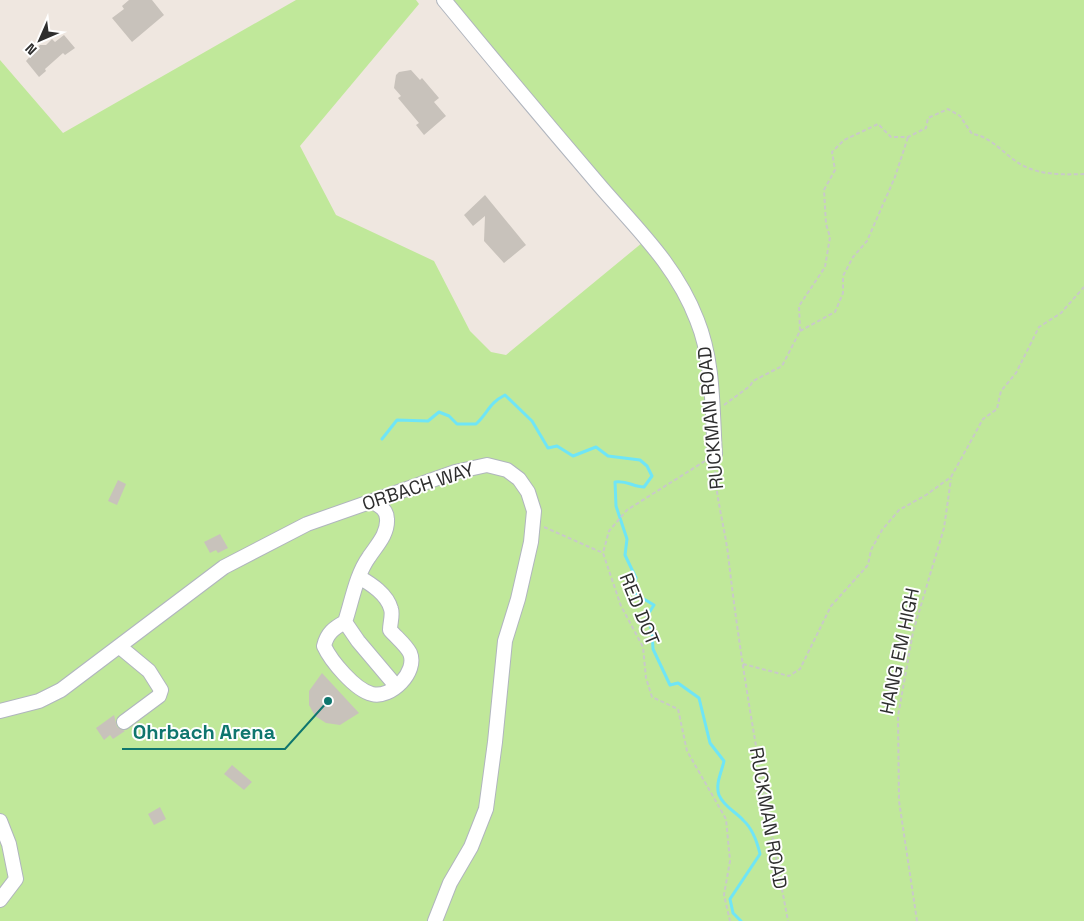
<svg xmlns="http://www.w3.org/2000/svg" width="1084" height="921" font-family="'Space Grotesk',sans-serif">
<style>
.green{fill:#c0e89a}
.lines{fill:none;stroke-linecap:round;stroke-linejoin:round}
.stream{stroke:#6fe5f6;stroke-width:3}
.building{fill:#c8c2bb}
.minor-casing{stroke:#b0b5be;stroke-width:16}
.path{stroke:#c9c9c9;stroke-width:2;stroke-dasharray:4 2.5;stroke-linecap:butt}
.minor{stroke:#fff;stroke-width:14}
.labels{text-anchor:middle;stroke-width:4;stroke-linejoin:round;paint-order:stroke}
.street-label{font-size:19px;fill:#2e2e2e;stroke:#fff}
.leader{fill:none;stroke:#0f766e;stroke-width:2}
.callout-dot{fill:#0f766e;stroke:#fff;stroke-width:2}
.callout-label{font-size:20px;text-anchor:middle;font-weight:bold;fill:#0f766e;stroke:#fff;stroke-width:4;stroke-linejoin:round;paint-order:stroke}
</style>
<rect width="100%" height="100%" fill="#efe7e0"/>
<path class="green" d="M296,0H416L419,4L300,146L336,215L434,261L470,331L491,352L506,355L648,238L444,0H1084V921H0V60L63,133Z"/>
<g class="lines">
<path class="stream" d="M382,439L397,420L428,421L439,412L449,416L457,424H476C488,413 489,403 505,395L532,421L548,448L557,446L573,456L596,447L608,456L640,460L647,466L652,476L644,487C633,487 627,480 615,482L616,506L627,539L625,555L636,578L632,592L654,605L647,616L652,631L653,649L670,685L678,683L699,698L710,743L724,761C722,771 715,784 719,795C724,807 735,811 743,820C753,829 757,841 760,854L730,899L733,913L741,921"/>
</g>
<path class="building" d="M129,0H152L164,15L132,42L112,18L124,9L122,6Z
M64,35L75,48L65,55L63,53L45,69L46,71L39,77L26,61L40,45H46L52,39L55,42Z
M411,70L420,80L422,78L439,98L434,102L446,116L424,135L416,125L419,123L398,98L401,96L394,88L396,75L399,72Z
M485,195L526,245L504,263L484,241L485,216L473,226L464,215Z
M118,480L126,484L117,505L108,501Z
M220,534L228,548L218,553L216,550L210,553L204,542Z
M322,673L359,713L340,725L326,723L315,716L309,705V691Z
M114,715L117,727L125,731L113,739L110,735L104,740L96,728Z
M232,765L252,782L244,790L224,774Z
M160,807L166,819L154,825L148,814Z"/>
<g class="lines">
<g class="minor-casing">
<path id="minor" d="M444,0C495,62 547,124 600,186C637,229 676,265 697,320C714,362 712,409 715,454
M359,577C371,584 387,594 391,609C393,615 390,623 390,630C396,637 406,645 410,653C418,672 391,699 372,694C355,690 331,661 324,646C327,633 334,628 345,622C352,601 356,575 369,557C377,545 388,534 387,519C387,510 380,506 373,502
M345,622L358,641L396,686
M120,647L149,671L161,690L159,696L124,722
M0,711L39,701L61,690L224,567L307,524L455,472L487,465L507,470L519,479L528,492L534,511L531,542L518,599L505,641L495,742L486,809L471,847L450,883L435,921
M0,821L9,844L16,879L0,900"/>
</g>
<path class="path" d="M800,331L835,312L843,293V276L853,257L867,241L895,177L908,137
M724,405L750,386L753,381L782,366L800,331L799,306L825,267L830,237L826,224L824,190L835,170L832,152L844,140L878,124L891,137H908L926,128L928,118L948,109L960,116L972,134C990,136 1002,152 1017,162C1036,175 1061,175 1084,174
M705,461L627,510L609,531L603,553L621,606L643,647L646,678L652,697L678,709L687,751L726,819L730,861L724,895L730,921
M715,465C715,495 724,524 728,554C742,677 765,799 788,921
M544,527L603,553
M743,664L789,676L800,669L831,606L868,565L871,550L882,530L899,510L926,495L951,477L983,419L997,409L1001,391L1016,373L1039,327L1061,313L1084,287
M917,921L899,801L898,716L913,632L944,528L951,479"/>
<use href="#minor" class="minor"/>
</g>
<g class="labels">
<g class="street-label">
<text transform="translate(710 418) rotate(-95)" y="7">RUCKMAN ROAD</text>
<text transform="translate(418 486) rotate(-18)" y="7">ORBACH WAY</text>
<text transform="translate(640 609) rotate(68)" y="7">RED DOT</text>
<text transform="translate(899 651) rotate(-78)" y="7">HANG EM HIGH</text>
<text transform="translate(769 818) rotate(80)" y="7">RUCKMAN ROAD</text>
</g>
</g>
<path class="leader" d="M328 701L285 749H122"/>
<circle class="callout-dot" cx="328" cy="701" r="5"/>
<g class="callout-label">
<text x="204" y="739">Ohrbach Arena</text>
</g>
<g transform="translate(40 40) rotate(225)" stroke="#ffffff" stroke-width="4" paint-order="stroke">
<path d="M0-4L9 19L0 12L-9 19Z" fill="#2e2e2e"/>
<text y="-8" font-size="14" font-weight="bold" text-anchor="middle" fill="#2e2e2e">N</text>
</g>
</svg>
